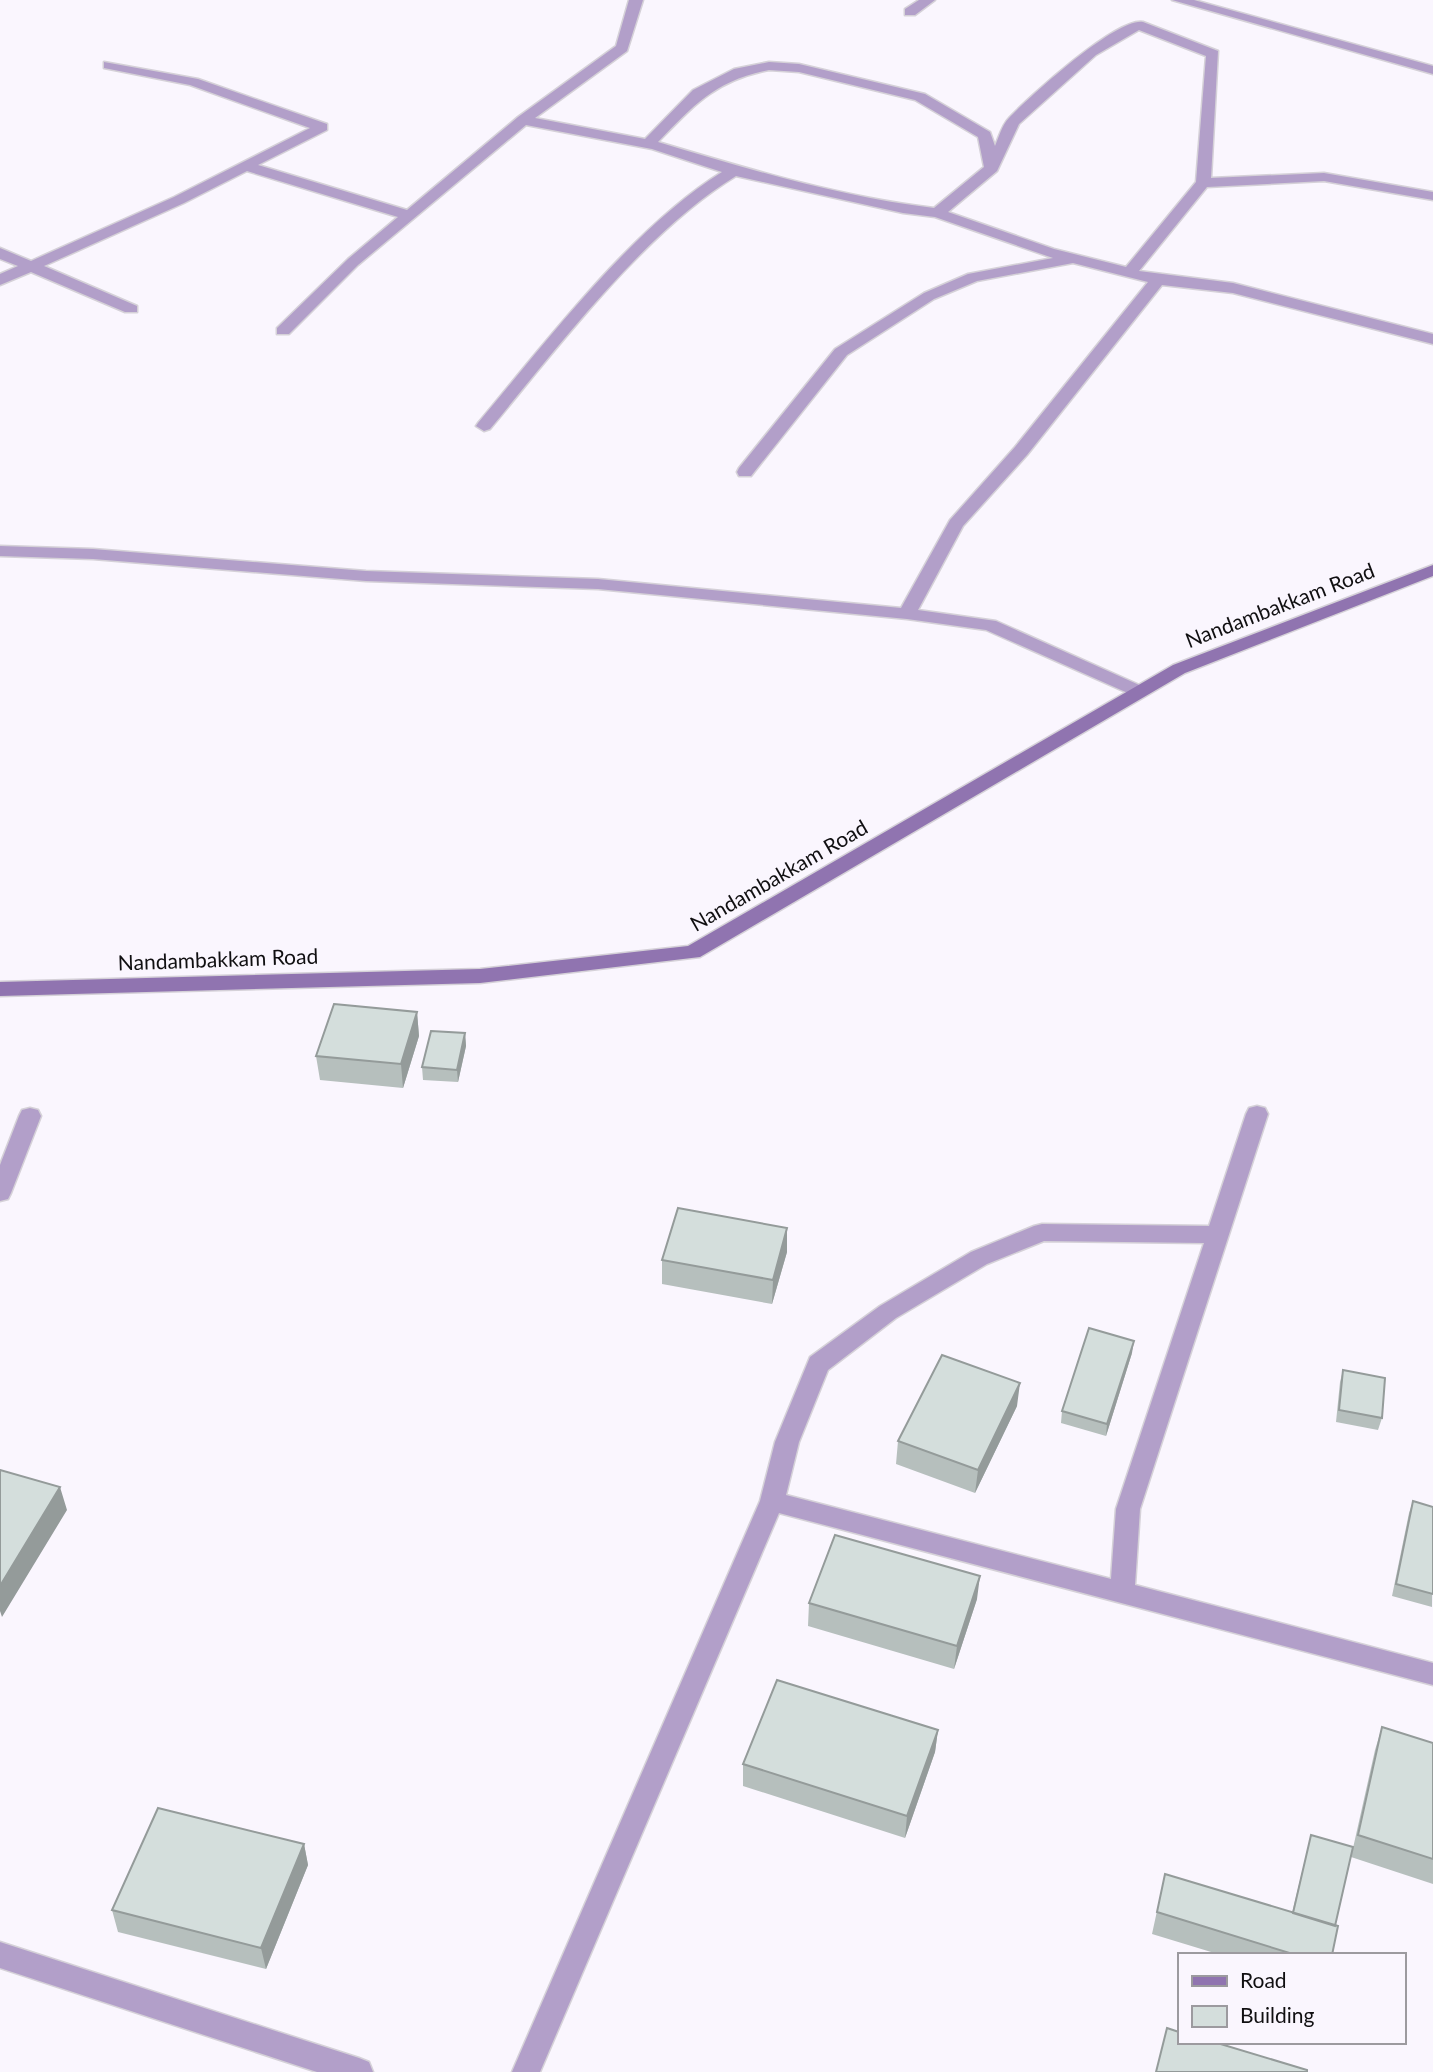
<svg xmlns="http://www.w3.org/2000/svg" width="1433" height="2072" font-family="Lato,sans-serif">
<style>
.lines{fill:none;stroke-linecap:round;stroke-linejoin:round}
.street-casing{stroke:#d5d1d8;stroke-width:3}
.secondary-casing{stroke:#d5d1d8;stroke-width:3}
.street{fill:#b29fc9;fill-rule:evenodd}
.secondary{fill:#9074b0;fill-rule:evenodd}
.wall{fill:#b6bfbd}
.shaded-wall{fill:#949b9a}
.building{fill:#d4dedc;stroke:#949b9a;stroke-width:2}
.labels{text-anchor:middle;stroke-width:6;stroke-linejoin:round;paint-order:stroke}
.street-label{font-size:21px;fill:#100f11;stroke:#faf6fe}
</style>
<rect width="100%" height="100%" fill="#faf6fe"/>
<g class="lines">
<g class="street-casing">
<path id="street" d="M629,0H643L627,51L535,118L645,139L693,90L734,69L769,62L799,64L925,94L990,132L995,146C999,137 1002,125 1009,118C1029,97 1117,17 1143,22L1218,51L1211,178L1324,173L1433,192V200L1324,181L1207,187L1139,271L1233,283L1433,334V344L1233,293L1162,285L1027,455L963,526L918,610L996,621L1146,688L1148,692L1139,698L986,630L907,619L598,589L366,581L93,559L0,556V546L93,549L366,571L598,579L901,608L950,520L1015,447L1148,282L1073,263L977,281L934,299L847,355L751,476H739L737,472L739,468L835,349L924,293L968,274L1053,258L935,217L903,213L736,176C645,231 558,347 490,429L484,431L476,426L478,423C546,342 633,227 722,172L652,149L526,125L358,265L289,334H277V328L348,259L398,217L247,171L184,203L44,266L137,306V312H125L31,272L0,285V274L18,266L0,259V248L31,261L174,197L310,128L190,85L104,68V62L198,79L327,124V130L258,165L407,210L518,117L616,46ZM1139,30L1206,56L1196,182L1126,267L1054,249L948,212L997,171L1019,124L1096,55ZM769,70L799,72L915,100L978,137L984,167L934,208C840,197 748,169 658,142C695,104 715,81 769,70Z
M919,0H935L915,15H905V9Z
M1172,0H1194L1433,66V74Z
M1257,1106L1265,1108L1268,1114L1140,1509L1135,1585L1433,1663V1685L779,1513L540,2072H512L760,1501L775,1442L810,1357L880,1306L971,1252L1034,1226L1042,1224L1209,1226L1246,1114L1249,1108ZM1044,1241L1204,1243L1116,1509L1111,1579L786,1495L799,1442L828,1370L896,1318L987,1264Z
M30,1108L38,1110L41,1116L11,1193L8,1199L0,1201V1165L19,1116L22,1110Z
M0,1942L359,2058L369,2062L373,2072H317L0,1968Z"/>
</g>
<g class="secondary-casing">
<path id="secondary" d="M1433,565V576L1185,673L700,957L480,983L0,996V982L480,969L688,946L1173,665Z"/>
</g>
<use href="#street" class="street"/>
<use href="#secondary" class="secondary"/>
</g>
<path class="wall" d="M417,1012L419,1036L403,1088L320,1080L316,1056Z
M465,1033L466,1046L458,1082L423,1080L422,1067Z
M787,1252L772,1304L662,1284V1260Z
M1132,1353L1106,1436L1061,1423L1062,1411Z
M1343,1370L1382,1418L1378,1430L1336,1422L1340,1382Z
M1017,1406L975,1493L896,1464L898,1441Z
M1413,1501L1433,1507L1432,1607L1392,1596L1409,1513Z
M977,1599L954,1669L808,1626L809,1603Z
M1382,1727L1433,1743V1884L1351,1857L1375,1750Z
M938,1730L935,1752L905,1838L743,1786V1764Z
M1311,1835L1335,1926L1332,1955H1221L1152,1934L1165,1874L1292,1913Z
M304,1844L308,1865L266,1969L118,1932L112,1910Z"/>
<path class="shaded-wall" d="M417,1012L419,1036L403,1088L401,1064Z
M465,1033L466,1046L458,1082L457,1070Z
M787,1228V1252L772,1304L773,1280Z
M1134,1341L1132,1353L1106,1436L1107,1424Z
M1020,1383L1017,1406L975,1493L978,1470Z
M60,1487L67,1510L2,1617L0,1611V1586Z
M980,1576L977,1599L954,1669L957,1646Z
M938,1730L935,1752L905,1838L907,1816Z
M304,1844L308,1865L266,1969L261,1948Z"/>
<path class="building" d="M334,1004L417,1012L401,1064L316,1056Z
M431,1031L465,1033L457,1070L422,1067Z
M678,1208L787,1228L773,1280L662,1260Z
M1089,1328L1134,1341L1107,1424L1062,1411Z
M942,1355L1020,1383L978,1470L898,1441Z
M1343,1370L1385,1378L1382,1418L1339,1410Z
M0,1470L60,1487L0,1586Z
M1413,1501L1433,1507V1594L1396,1584Z
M835,1535L980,1576L957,1646L809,1603Z
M777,1680L938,1730L907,1816L743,1764Z
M1382,1727L1433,1743V1859L1358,1835Z
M158,1808L304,1844L261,1948L112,1910Z
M1311,1835L1353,1847L1335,1926L1293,1913Z
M1165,1874L1338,1926L1332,1955H1296L1157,1912Z
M1167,2028L1179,2032V2042H1214L1307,2070V2072H1156Z"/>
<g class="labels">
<g class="street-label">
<text transform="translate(1280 606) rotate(-21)" y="7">Nandambakkam Road</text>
<text transform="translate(779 876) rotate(-30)" y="7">Nandambakkam Road</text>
<text transform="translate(218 960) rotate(-2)" y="7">Nandambakkam Road</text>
</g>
</g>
<rect x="1178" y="1953" width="228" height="91" fill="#faf6fe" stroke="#9c9a9f" stroke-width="2"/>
<rect x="1192" y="1976" width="35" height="10" fill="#9074b0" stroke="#9c9a9f" stroke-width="2"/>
<text x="1240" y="1988" font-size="21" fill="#100f11">Road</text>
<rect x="1192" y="2006" width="35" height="21" fill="#d4dedc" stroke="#9c9a9f" stroke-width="2"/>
<text x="1240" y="2023" font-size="21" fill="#100f11">Building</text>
</svg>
